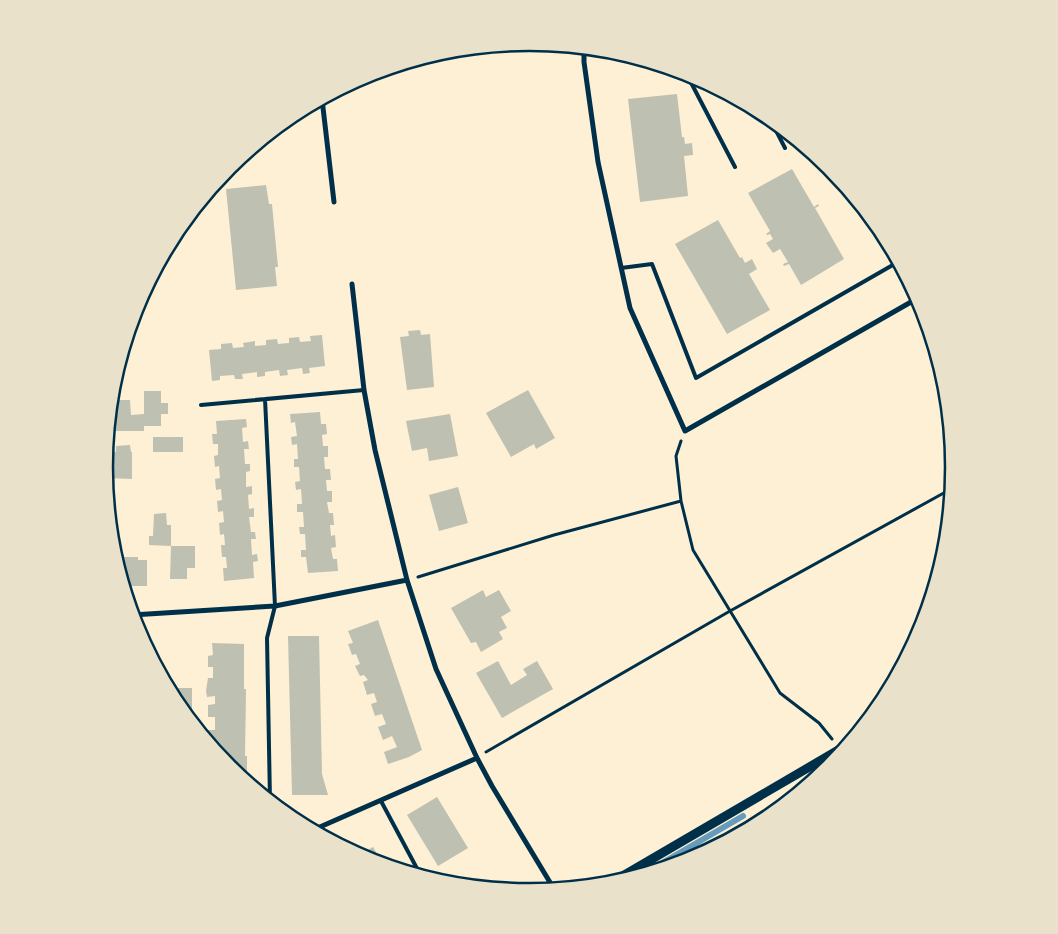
<svg xmlns="http://www.w3.org/2000/svg" width="1058" height="934" font-family="'DM Sans',sans-serif">
<style>
.lines{fill:none;stroke-linecap:round;stroke-linejoin:round}
.stream{stroke:#669bbc;stroke-width:6}
.building{fill:#bec0b2}
.path{stroke:#003049;stroke-width:3}
.service{stroke:#003049;stroke-width:4}
.minor{stroke:#003049;stroke-width:5}
.tertiary{stroke:#003049;stroke-width:9}
.rim{fill:none;stroke:#003049;stroke-width:2.5}
</style>
<rect width="100%" height="100%" fill="#fdf0d5"/>
<g class="lines">
<path class="stream" d="M645,873L743,816"/>
</g>
<path class="building" d="M677,94L682,137H684L685,144L692,143L693,155L684,156L688,196L640,202L628,99Z
M792,169L814,207L818,204L819,206L815,208L844,259L801,285L789,264L784,266L783,264L788,262L780,249L773,253L766,243L773,239L770,234L767,235L766,234L770,231L748,193Z
M266,185L269,204H272L278,267H275L277,286L236,290L226,189Z
M852,196L882,231L888,242L881,246Z
M718,220L740,258L742,257L745,263L752,259L757,269L749,274L770,310L727,334L675,244Z
M420,330L421,335L430,334L434,387L407,390L400,337L409,336L408,331Z
M322,335L325,366L309,368L310,373L303,374L302,368L287,370L288,375L280,376L279,370L265,372V376L257,377V372L242,374L243,379H235L234,375L220,376V380L212,381L209,350L221,349V344L232,343L233,348L244,347L243,343L255,341V346L266,345V340L277,339L278,344L289,343V338L299,337L300,342L311,341L310,336Z
M528,390L555,438L536,449L534,444L511,457L486,413Z
M144,391H161V403H168V414H161V426H144V431H108L111,400H130L131,415L144,414Z
M320,412L321,424H326L327,434L322,435L323,446H328V457H324L325,469H330L331,480H326L327,491H332V502H327L329,513H333L334,525H330L331,536L335,535L336,547L331,548L333,559H337L338,571L308,573L306,557H301V550H306L305,534H300L299,527H304L303,512H297V504H302L301,489L296,490L295,482L300,481L299,467H294V459H298L297,444L292,445L291,437L297,436L295,422L291,423L290,414Z
M450,414L458,456L429,461L427,448L412,451L406,421Z
M246,419L247,427L242,428L243,442L248,441L249,449H244L245,464H250V471L246,472V487L252,486V494L248,495L249,509L254,508V517H249L251,532H255L256,539H251L252,555L257,554L258,561L253,562L254,578L224,581L223,568H227L226,557H222L221,545H225L224,534L220,535L219,523L224,522L223,511L218,512L217,501L222,500L221,489L216,490L215,479L220,478L219,466L215,467L214,456L218,455V444H213L212,434H217L216,421Z
M153,437H183V452H153Z
M130,445L131,452H132V479L106,478V452H116V446Z
M458,487L468,523L439,531L429,495Z
M166,513L167,525H171V546L149,545V536H153L154,514Z
M171,546H195V568H187V579H170Z
M115,557H138V560H147V586H124Z
M483,590L486,597L499,590L511,611L501,617L507,628L499,632L503,639L481,652L476,642L471,643L451,608Z
M378,620L422,750L409,757L388,764L384,752L397,747L392,736L383,740L378,727L386,724L382,714L375,716L371,704L377,702L374,693L367,695L363,682L368,680L364,675L360,676L355,666L360,664L356,654L352,655L348,644L353,643L348,631Z
M288,636H319L322,774L328,795H292Z
M212,643L244,644V689H246L245,756H247V782L229,767L215,751V740H209L208,730H215V717H208V705L215,704V696L207,697L206,691L208,678H213V667H208V656L213,655Z
M498,661L511,685L527,675L523,669L537,661L553,689L502,718L476,673Z
M174,688H192V717H187L176,703L174,699Z
M437,797L468,848L438,866L407,815Z
M373,847L383,864L359,855Z"/>
<g class="lines">
<path class="path" d="M681,441L676,456L681,501L693,550L780,693L819,723L832,739
M418,577L554,535L681,501
M486,752L730,611L951,489"/>
<path class="service" d="M686,73L735,167
M769,117L785,148
M621,268L652,264L696,378L898,262
M265,399L275,606L267,638L270,801
M201,405L364,390
M381,801L421,876"/>
<path class="minor" d="M584,48V62L598,162L630,308L685,431L918,298
M322,99L334,202
M352,284L364,390L375,450L407,580L436,669L477,758L492,786L554,889
M132,615L275,606L407,580
M313,830L477,758"/>
<path class="tertiary" d="M609,884L847,745"/>
</g>
<path d="M0 0H1058V934H0ZM113 467a416 416 0 1 1 832 0a416 416 0 1 1-832 0Z" fill="#e9e1ca" fill-rule="evenodd"/>
<path class="rim" d="M113 467a416 416 0 1 1 832 0a416 416 0 1 1-832 0Z"/>
</svg>
